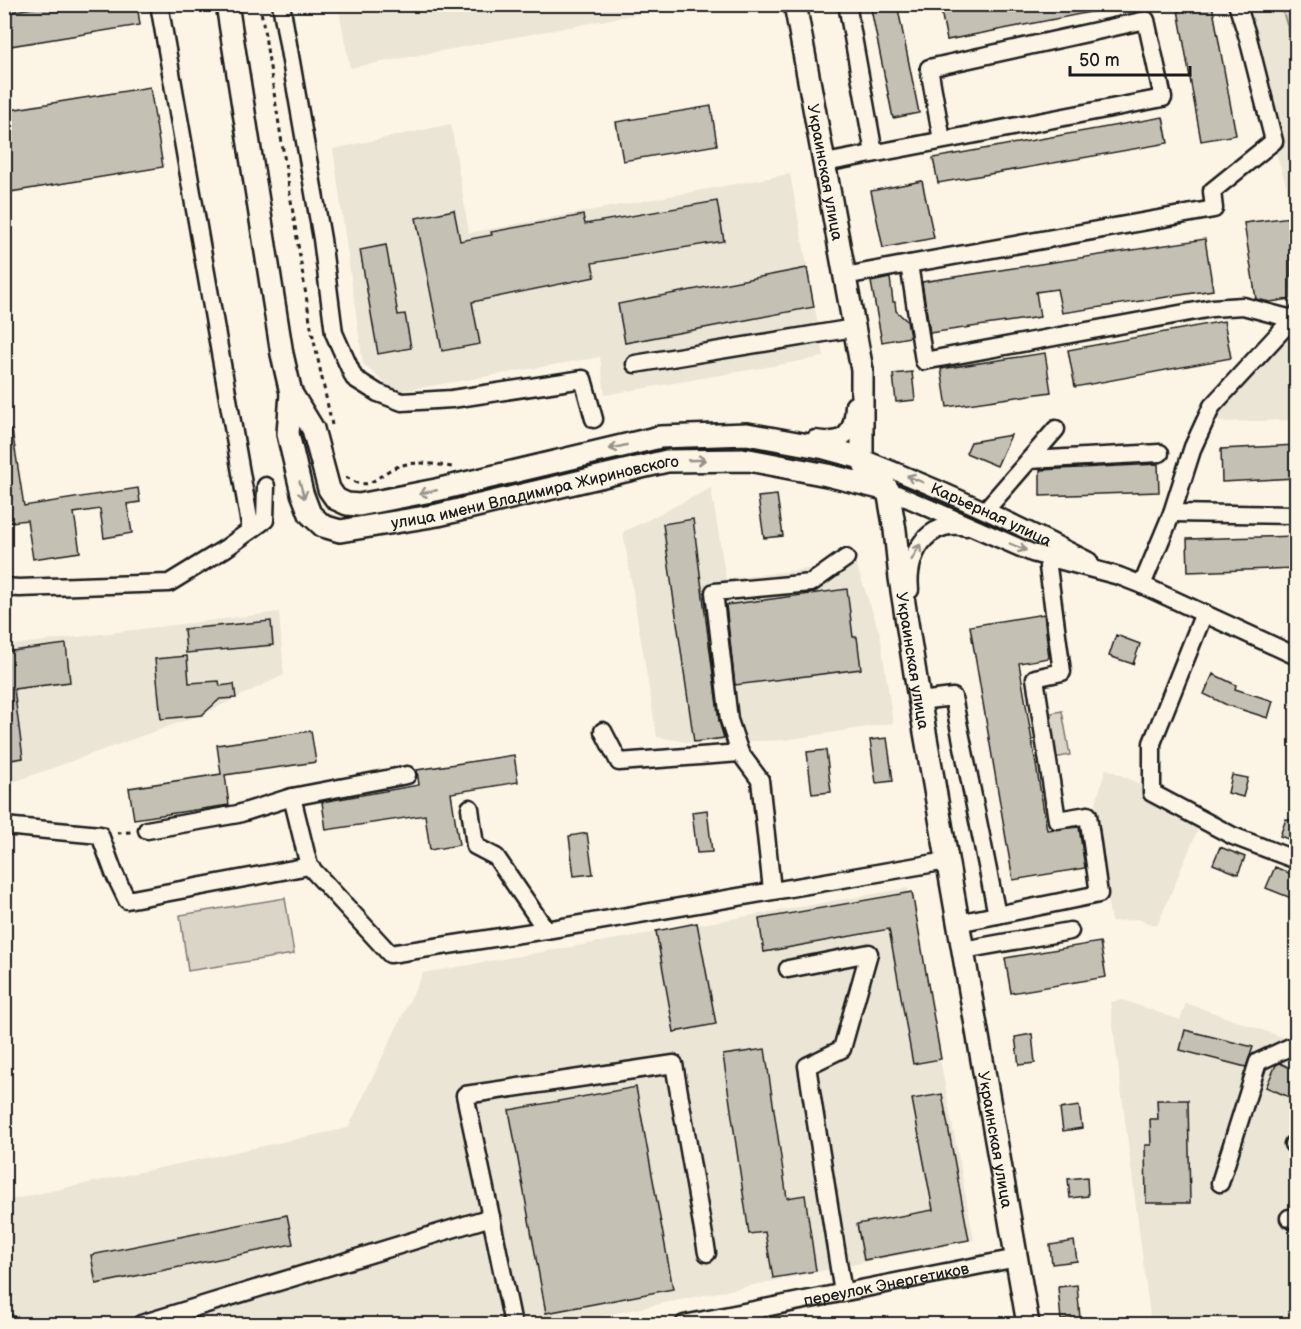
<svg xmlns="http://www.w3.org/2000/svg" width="1301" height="1329" font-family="'Balsamiq Sans',sans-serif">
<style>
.built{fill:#ebe5d6}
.green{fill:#dbd5c8;stroke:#7c7872;stroke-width:1.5}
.building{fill:#c4c0b3;stroke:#1c1c1c;stroke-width:1.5}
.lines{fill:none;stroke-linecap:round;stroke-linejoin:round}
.minor-casing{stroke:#1c1c1c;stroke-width:21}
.major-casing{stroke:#1c1c1c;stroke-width:26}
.path{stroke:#1c1c1c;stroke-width:3;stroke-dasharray:4.5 4.5;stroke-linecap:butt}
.minor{stroke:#fcf5e5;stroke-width:16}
.major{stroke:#fcf5e5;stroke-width:21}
.oneway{stroke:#97938b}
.labels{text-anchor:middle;stroke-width:5;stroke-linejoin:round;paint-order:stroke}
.street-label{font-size:16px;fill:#1c1c1c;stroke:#fcf5e5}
</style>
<rect width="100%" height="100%" fill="#fcf5e5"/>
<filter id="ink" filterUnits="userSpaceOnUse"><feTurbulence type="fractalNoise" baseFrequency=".0167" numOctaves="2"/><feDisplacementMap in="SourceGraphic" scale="12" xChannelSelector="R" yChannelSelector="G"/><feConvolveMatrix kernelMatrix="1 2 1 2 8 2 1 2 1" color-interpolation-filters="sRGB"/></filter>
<g filter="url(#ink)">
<path class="built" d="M338,5V4L686,5L350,68Z
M1231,5H1281L1296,56V218Z
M451,124L469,233L790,174L824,357L605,395L600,357L395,392L363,364L333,149Z
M1296,310V420L1219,422L1220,385H1224Z
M711,488L726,579L814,568L850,546L880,634L893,723L785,740L693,743L657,737L623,532Z
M279,612L284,675L203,714L5,785L4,646Z
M1106,768L1204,815L1157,926L1137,919L1111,922L1094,810Z
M908,888L974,1240L562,1324H5L4,1201L348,1128L423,973Z
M1123,1000L1180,1020L1186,1003L1296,1042V1324H1151L1110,1002Z"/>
<path class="green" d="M1281,5H1296V56Z
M748,444L777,449L776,455L664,451L401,512L400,506L651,448Z
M809,455L839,462V466L807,461Z
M934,497L1048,548L1047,549L1032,545L932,501Z
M1062,711L1070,755L1054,758L1047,714Z
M285,898L294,954L188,971L180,915Z"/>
<path class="building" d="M55,4H137L140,25L4,47V13Z
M870,4H897L919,113L893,118Z
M971,4H1095L1096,11L947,40L941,11Z
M1177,4H1212L1236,135L1201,141Z
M150,87L163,167L4,193V111Z
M711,106L717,145L623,161L616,122Z
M1163,117L1168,143L938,183L933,158Z
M922,181L934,238L883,248L871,191Z
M717,201L724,241L592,263L595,277L472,302L480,344L442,351L416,218L454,210L460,241L492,235L491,232L583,215L585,224Z
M1291,217L1290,299L1270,302L1256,299L1244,223Z
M1205,239L1213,290L1062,313L1057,289L1036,292L1040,317L930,333L922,282Z
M386,245L398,315L405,314L411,348L378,354L360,250Z
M807,268L814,307L625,343L618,304Z
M890,278L893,302H895L896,311L907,321L910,337L882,342L871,282Z
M1224,321L1231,358L1075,387L1068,350Z
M1045,353L1051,392L947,407L941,369Z
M912,372L915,400L896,402L893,374Z
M4,430H12L24,506L138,488L140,502L127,504L132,533L104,538L100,509L74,513L80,552L33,559L27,520L4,523Z
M1011,435L997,466L966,453L971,442Z
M1296,445V478L1222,482L1221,449Z
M1158,464L1159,492L1040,496V470Z
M777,495L783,536L764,538L758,497Z
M693,519L719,721L724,738L694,742L663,524Z
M1296,536V568L1188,572L1187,539Z
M847,589L853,637H857L861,669L735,685L726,605Z
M1044,614L1049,658L1019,663L1047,830L1079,827L1085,868L1013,880L970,626Z
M271,621L273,645L186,653L184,629Z
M1116,635L1140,644L1133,664L1109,656Z
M66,644L70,682L14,689L23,758L4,761V652Z
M187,656L189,683L219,681L220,686L234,684L236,698L220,699L202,715L161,719L155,659Z
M1213,674L1236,685L1235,689L1273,701L1268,718L1227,705L1204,694Z
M311,731L316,762L225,775L229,805L134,819L129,788L221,774L217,745Z
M887,738L893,781L876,783L870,740Z
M826,750L831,792L812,794L807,752Z
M514,755L518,782L451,793L459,845L430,850L425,815L326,830L322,802L419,785L417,770Z
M1232,775L1248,778L1243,797L1228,793Z
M707,810L712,852L697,853L692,812Z
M1286,819L1296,822V842L1280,836Z
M587,833L593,874L574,876L569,836Z
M1220,847L1245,857L1238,874L1213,864Z
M1275,867L1296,876V900L1266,888Z
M912,892L941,1059L913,1064L889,929L764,952L759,919Z
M697,923L716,1024L674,1032L656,931Z
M1100,942L1106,977L1011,993L1005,958Z
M1185,1030L1253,1047L1246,1067L1180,1050Z
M1032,1034L1035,1063L1019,1065L1015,1037Z
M765,1049L787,1198L805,1195L816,1271L773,1278L765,1232L749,1234L723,1055Z
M1280,1063L1296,1071V1100L1266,1087L1276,1065Z
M636,1087L673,1289L546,1313L509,1110Z
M942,1094L969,1240L864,1260L857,1224L933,1210L912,1099Z
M1157,1100H1188L1190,1203H1146L1145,1145H1151L1150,1119H1158Z
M1079,1106L1082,1128L1063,1131L1060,1109Z
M1087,1177L1088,1196L1070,1198L1068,1179Z
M287,1215L293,1244L96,1284L91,1255Z
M1074,1241L1077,1261L1052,1264L1050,1245Z
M1077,1285L1080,1318L1061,1320L1058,1287Z"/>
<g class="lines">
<g class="minor-casing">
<g id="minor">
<path d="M159,4L251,530"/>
<path d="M281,4L322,239L334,333L354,378L378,393L402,402L452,399L583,379L594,419"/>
<path d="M847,4L874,153"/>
<path d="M825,163L1163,98L1146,20L929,68L942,140"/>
<path d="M909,264L1214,209L1212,191L1274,141L1248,38L1237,4"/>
<path d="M845,276L909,264L924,361L1212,308L1243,306L1292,319"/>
<path d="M635,364L854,328"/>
<path d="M815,439C845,444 853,434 854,405"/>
<path id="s1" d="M862,458C939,488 1015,523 1089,561"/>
<path d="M1029,460L1160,453"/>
<path d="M888,490L1032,553L1119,576L1142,585L1296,656"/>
<path d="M990,505L1056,429"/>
<path d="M1172,513L1296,515"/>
<path d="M1142,585L1172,513L1193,447L1212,406L1296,315"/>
<path d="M4,587L19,588L169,583L226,548L265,520L266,486"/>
<path d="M910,590C906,555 927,519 966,527"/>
<path d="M1204,613L1152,743V793L1233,836L1296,860"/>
<path d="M919,701L953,697L997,915"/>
<path d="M603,731L619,762L740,753"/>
<path d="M292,797L309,866L390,954L546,930L947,861"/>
<path d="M470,808L475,846L496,857L546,930"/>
<path d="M4,826L100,835L114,873L127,900L309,866"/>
<path d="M147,830L238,814L292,797L407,775"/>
<path d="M772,890L760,780L740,753L729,720L714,592L811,583L846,558"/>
<path d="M958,923L1099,894L1088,815L1057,820L1035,678L1062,672L1048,567"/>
<path d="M963,950L1070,931"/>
<path d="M788,969L869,953L842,1049L807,1066L843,1293"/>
<path d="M1293,1144L1296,1145"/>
<path d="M1220,1183L1258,1062L1290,1047L1296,1050"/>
<path d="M491,1217L465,1095L674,1064L707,1253"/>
<path d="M1289,1218L1296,1221"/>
<path d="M4,1323H7"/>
<path d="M141,1324L491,1217L513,1324"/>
<path id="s2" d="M684,1324L1017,1258"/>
</g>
</g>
<g class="major-casing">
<g id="major">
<path id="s3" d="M227,4L282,354L291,393L288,434L302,493L310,514L323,526L340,531L438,515L667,461L749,460L827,475L888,490"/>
<path id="s4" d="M795,4L862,370V458L866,468L881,479L888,490L895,530L900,578L918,692L1028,1324"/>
<path d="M291,393L313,429L329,489L336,499L347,504L359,505L436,490L660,437L747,434L825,448L862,458"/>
</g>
</g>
<path class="path" d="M260,4L311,327L332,425
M346,477C370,494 376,475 396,467C415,460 433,464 452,467
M117,833L131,832"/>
<use href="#minor" class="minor"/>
<use href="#major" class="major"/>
</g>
<defs><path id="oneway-shaft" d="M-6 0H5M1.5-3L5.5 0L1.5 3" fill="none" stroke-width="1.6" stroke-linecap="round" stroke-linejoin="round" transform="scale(1.5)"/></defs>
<g class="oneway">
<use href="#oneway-shaft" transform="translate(618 447) rotate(167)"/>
<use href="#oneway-shaft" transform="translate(697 460) rotate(-2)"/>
<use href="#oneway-shaft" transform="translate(915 479) rotate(-157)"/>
<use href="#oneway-shaft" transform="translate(302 490) rotate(74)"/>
<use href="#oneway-shaft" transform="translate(428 492) rotate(169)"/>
<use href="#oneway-shaft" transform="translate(1018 547) rotate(23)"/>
<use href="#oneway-shaft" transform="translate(916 552) rotate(-61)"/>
</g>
</g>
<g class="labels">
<g class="street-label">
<text dy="6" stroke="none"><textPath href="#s4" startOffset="171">Украинская улица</textPath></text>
<text dy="6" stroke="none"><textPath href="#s3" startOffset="753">улица имени Владимира Жириновского</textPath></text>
<text dy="6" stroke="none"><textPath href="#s1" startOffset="141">Карьерная улица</textPath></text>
<text dy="6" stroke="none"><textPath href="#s4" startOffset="675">Украинская улица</textPath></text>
<text dy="6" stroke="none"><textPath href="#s4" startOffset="1161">Украинская улица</textPath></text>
<text dy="6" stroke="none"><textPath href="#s2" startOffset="206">переулок Энергетиков</textPath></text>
</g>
</g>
<rect width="1301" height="1329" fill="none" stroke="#fcf5e5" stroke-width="24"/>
<rect x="12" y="12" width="1277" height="1305" fill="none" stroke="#1c1c1c" stroke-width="2" filter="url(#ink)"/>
<path d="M1070 66v9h120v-9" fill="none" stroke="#1c1c1c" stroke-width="3"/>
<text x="1079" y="66" font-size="18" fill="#1c1c1c" stroke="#fcf5e5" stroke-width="4.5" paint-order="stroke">50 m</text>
</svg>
